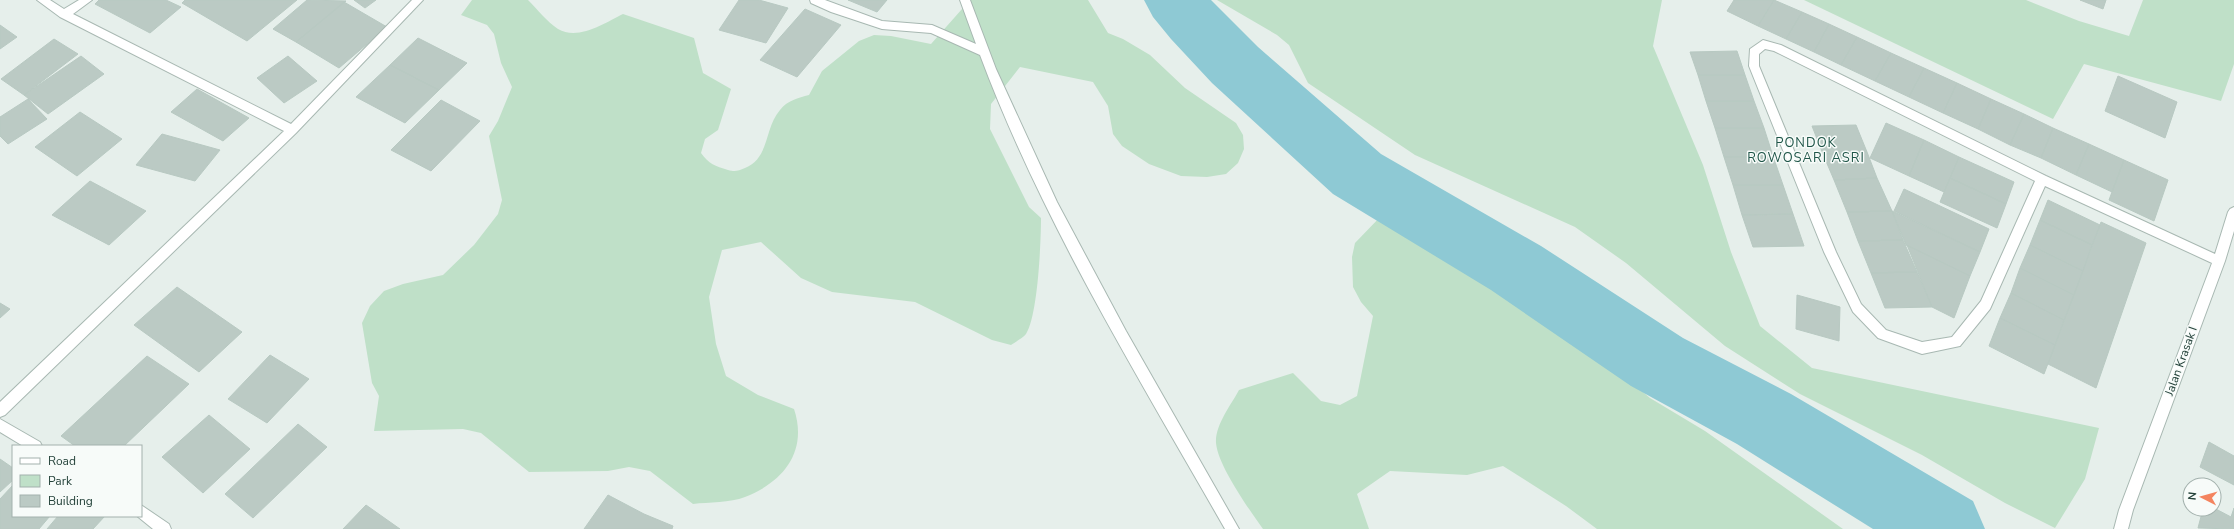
<svg xmlns="http://www.w3.org/2000/svg" width="2234" height="529" font-family="'Nunito Sans',sans-serif">
<style>
.green{fill:#bfe0c8}
.lines{fill:none;stroke-linecap:round;stroke-linejoin:round}
.river{fill:#8ec9d4;fill-rule:evenodd}
.building{fill:#bbcac4;stroke:#b8c9c2}
.street-casing{stroke:#a8b8b2;stroke-width:2}
.street{fill:#fff;fill-rule:evenodd}
.labels{text-anchor:middle;stroke-width:3;stroke-linejoin:round;paint-order:stroke}
.street-label{font-size:12px;fill:#24423a;stroke:#f7fbf9}
.neighbourhood-label{font-size:13px;letter-spacing:1px;fill:#1f5548;stroke:#f7fbf9}
</style>
<rect width="100%" height="100%" fill="#e6efeb"/>
<path class="green" d="M472,0H528C537,9 547,22 558,29C578,41 605,23 623,14L694,38L703,73L731,89L718,130L705,139L701,153C709,164 715,166 728,170C735,172 738,171 745,168C770,158 764,128 780,110C788,100 798,98 809,95L822,71L859,41L874,35L891,36L931,44L970,0H1088L1108,33L1123,39L1150,55L1185,88L1236,123L1243,135L1244,149L1238,163L1226,174L1207,177L1181,176L1149,164L1122,146L1113,134L1108,106L1093,82L1020,67L991,104L990,129L1029,207L1041,218C1041,242 1038,315 1026,334C1023,338 1015,342 1011,345L992,340L915,302L832,292L801,278L761,242L722,250L709,297L716,344L726,376L758,395L794,409C808,451 784,482 745,497C730,503 709,502 693,504L650,471L629,467L608,471L529,472L481,433L463,429L374,431L379,396L372,383L362,323L370,306L384,291L403,284L443,275L474,245L498,214L502,200L489,136L498,121L512,87L501,63L494,34L487,25L461,15Z
M1217,0H1662L1653,46L1703,165L1731,252L1760,326L1812,368L2099,428L2085,479L2055,528L2005,503L1922,455L1800,394L1725,346L1626,263L1575,227L1415,155L1308,83L1289,45L1277,35Z
M1804,0H2026L2079,21L2129,36L2143,0H2234V64L2221,101L2084,64L2053,119Z
M1382,215L1521,293L1537,305L1564,334L1617,370L1650,398L1705,431L1843,529H1597L1566,506L1503,466L1467,475L1390,471L1357,494L1369,529H1263C1249,509 1218,466 1216,443C1215,425 1231,405 1239,390L1293,373L1321,401L1340,405L1357,396L1373,316L1361,302L1353,287L1352,257L1355,243Z"/>
<g class="lines">
<path class="river" d="M1144,0H1211L1258,47L1381,154L1541,246L1683,338L1791,394L1973,501L1985,529H1873L1737,444L1631,386L1491,290L1333,194L1212,83L1171,39L1153,17Z"/>
</g>
<path class="building" d="M99,0H166L181,7L150,33L95,4Z
M185,0H297L247,41L182,3Z
M307,0L346,1L296,42L273,29Z
M354,0H376L365,8Z
M739,0H759L788,8L766,43L719,30Z
M848,0H887L877,12Z
M1734,0H1774L1758,26L1727,11Z
M1774,0L1802,12L1786,39L1758,26Z
M2080,0H2106L2103,9Z
M344,2L387,27L339,68L296,42Z
M805,9L841,25L797,77L760,60Z
M1802,12L1829,24L1814,52L1786,39Z
M1829,24L1857,37L1841,65L1814,52Z
M0,25L17,37L0,49Z
M1857,37L1891,53L1875,81L1841,65Z
M418,38L467,63L439,90L390,65Z
M54,39L78,54L24,95L1,79Z
M1737,51L1745,75H1698L1690,52Z
M1891,53L1924,68L1909,97L1875,81Z
M81,56L104,74L48,114L24,95Z
M288,56L317,81L284,103L257,78Z
M390,65L439,90L405,123L356,97Z
M1924,68L1957,83L1943,113L1909,97Z
M1698,75H1745L1754,101H1706Z
M2118,76L2177,102L2165,138L2105,111Z
M1957,83L1991,99L1978,129L1943,113Z
M197,89L249,118L223,141L171,112Z
M28,99L47,119L8,144L0,136V117Z
M1991,99L2024,114L2010,145L1978,129Z
M441,100L480,121L431,171L391,150Z
M1706,101H1754L1764,128H1715Z
M80,112L122,139L77,176L35,147Z
M2024,114L2053,128L2041,158L2010,145Z
M1886,123L1924,140L1909,176L1870,158Z
M1856,125L1867,152L1823,154L1812,126Z
M1715,128H1764L1773,156L1724,157Z
M2053,128L2089,144L2076,175L2041,158Z
M162,134L220,150L195,181L136,165Z
M1924,140L1959,157L1944,192L1909,176Z
M2089,144L2124,160L2112,192L2076,175Z
M1867,152L1877,178L1834,180L1823,154Z
M1773,156L1783,185H1733L1724,157Z
M1959,157L2014,182L2006,204L1950,178Z
M2124,160L2168,180L2154,221L2109,200Z
M1877,178L1892,211L1847,212L1834,180Z
M1950,178L2006,204L1997,228L1940,202Z
M90,181L146,211L109,245L52,215Z
M1733,185H1783L1793,214L1742,215Z
M1904,189L1989,229L1980,252L1894,211Z
M2048,200L2100,225L2092,245L2040,220Z
M1892,211L1980,252L1970,276L1906,245Z
M1892,211L1903,240L1858,241L1847,212Z
M1793,214L1804,246L1753,247L1742,215Z
M2040,220L2092,245L2083,271L2030,245Z
M2101,222L2146,243L2096,388L2048,364Z
M1903,240L1917,272L1871,273L1858,241Z
M1907,245L1970,276L1954,318L1932,307Z
M2030,245L2083,271L2074,295L2020,268Z
M2020,268L2074,295L2064,320L2011,293Z
M1905,272H1917L1932,307L1885,308L1871,273Z
M177,287L242,332L199,372L134,325Z
M2011,293L2064,320L2055,345L2000,318Z
M1797,295L1840,307L1839,341L1796,329Z
M0,303L10,309L0,318Z
M2000,318L2055,345L2044,374L1989,346Z
M270,355L309,379L267,423L228,399Z
M147,356L189,384L124,446H75L61,436Z
M209,415L250,449L203,493L162,457Z
M298,424L327,447L253,518L225,494Z
M2209,442L2234,456V485L2200,467Z
M0,459L13,468V480L0,492Z
M13,485V516H50L39,529H0V499Z
M608,495L644,514L673,526L672,529H584Z
M366,505L400,529H343Z
M2214,508L2231,517L2234,508V529L2198,528L2203,509Z
M58,516H105L93,529H47Z"/>
<g class="lines">
<g class="street-casing">
<path id="street" d="M37,0H50L64,9L79,0H92L73,14L291,124L412,0H423L296,133L5,415L0,417V402L284,131L60,17Z
M810,0H825L882,21L932,25L976,44L960,0H970L996,69L1057,202L1126,331L1239,529H1225C1137,375 1042,221 980,55L931,33L882,29L831,12L811,3Z
M1763,40L1781,45L2046,176L2215,254L2228,212L2230,209L2234,207V231L2225,261L2133,510L2128,529H2114L2119,510L2212,263L2045,186L1990,309L1960,346L1922,354L1878,338L1853,312L1824,252L1749,66L1750,49ZM1765,49L1774,51L2035,181L1981,301L1952,337L1922,342L1886,330L1861,304L1836,252L1759,66V54Z
M0,419L40,442L42,446H23L0,432Z
M141,505L169,524L171,529H153L137,516H141Z"/>
</g>
<use href="#street" class="street"/>
</g>
<g class="labels">
<g class="street-label">
<text transform="translate(2181 361) rotate(-70)" y="4">Jalan Krasak I</text>
</g>
<g class="neighbourhood-label">
<text x="1806" y="147">PONDOK<tspan x="1806" dy="15">ROWOSARI ASRI</tspan></text>
</g>
</g>
<rect x="12" y="445" width="130" height="72" fill="#f7fbf9" stroke="#a3b1ad"/>
<rect x="20" y="458" width="20" height="6" fill="#ffffff" stroke="#a3b1ad"/>
<text x="48" y="465" font-size="12" fill="#24423a">Road</text>
<rect x="20" y="475" width="20" height="12" fill="#bfe0c8" stroke="#a3b1ad"/>
<text x="48" y="485" font-size="12" fill="#24423a">Park</text>
<rect x="20" y="495" width="20" height="12" fill="#bbcac4" stroke="#a3b1ad"/>
<text x="48" y="505" font-size="12" fill="#24423a">Building</text>
<g transform="translate(2202 497) rotate(276)"><circle r="19" fill="#f7fbf9" stroke="#a3b1ad"/>
<path d="M0-3L7 15L0 10L-7 15Z" fill="#f4845f"/>
<text y="-6" font-size="11" font-weight="bold" text-anchor="middle" fill="#24423a">N</text>
</g>
</svg>
